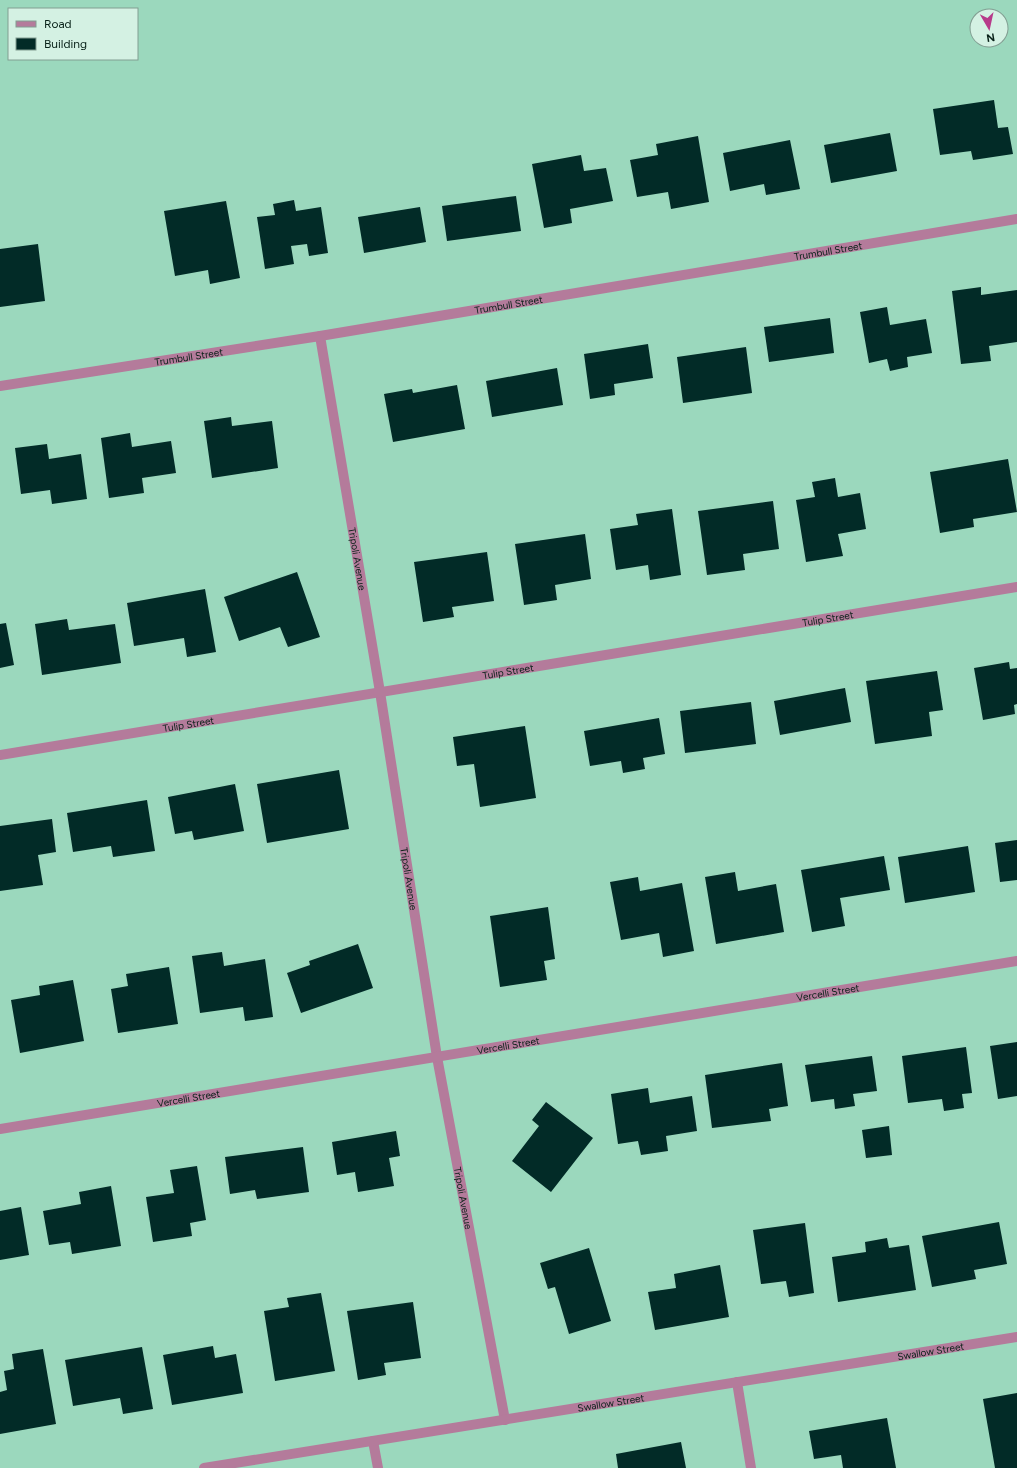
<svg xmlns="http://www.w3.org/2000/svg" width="1017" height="1468" font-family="Figtree,sans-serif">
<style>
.building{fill:#022b27}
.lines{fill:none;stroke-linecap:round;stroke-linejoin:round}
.minor{stroke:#b47b9b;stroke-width:10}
.labels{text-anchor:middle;stroke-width:4;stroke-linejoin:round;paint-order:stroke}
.street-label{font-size:10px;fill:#082118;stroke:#d4f1e3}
</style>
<rect width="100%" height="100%" fill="#9bd8bd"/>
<path class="building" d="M994,100L998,128L1008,127L1013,154L973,160L971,151L940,155L933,109Z
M890,133L897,171L831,183L824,145Z
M698,136L709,202L671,209L668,192L637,197L630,160L658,155L656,144Z
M790,140L800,189L766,195L764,184L730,191L723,153Z
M581,155L584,171L606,168L613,201L570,209L572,223L544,228L532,164Z
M516,196L521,231L447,241L442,206Z
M294,200L296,211L321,207L328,253L309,256L307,244L291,246L294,264L265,269L257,217L275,215L273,204Z
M226,201L240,278L210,284L208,270L175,276L164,211Z
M420,207L426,242L364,253L358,217Z
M38,244L45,301L0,307V249Z
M981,287V295L1017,290V342L989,346L991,361L961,364L952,291Z
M887,307L890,325L926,319L932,353L907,357L908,367L890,371L887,359L869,363L860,312Z
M830,318L834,353L769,362L764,327Z
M648,344L653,378L614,384L615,395L590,399L584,354Z
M746,347L752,393L683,403L677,357Z
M557,368L563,405L492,417L486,381Z
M457,385L465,429L393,442L384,394L412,389L413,393Z
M231,417L232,426L272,421L278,468L212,478L204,421Z
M130,433L132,447L171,441L176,473L142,478L144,493L109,498L101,438Z
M47,444L49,459L81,454L87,499L52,504L50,490L21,494L15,448Z
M1008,459L1017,512L973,519L974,527L940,533L930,472Z
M835,478L838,497L860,493L866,529L838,534L843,556L806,562L796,500L815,497L812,482Z
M773,501L779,549L743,554L745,570L707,575L698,511Z
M672,509L681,575L650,580L648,565L616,570L610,529L638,525L636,514Z
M585,534L591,579L555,585L557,600L524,605L515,544Z
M487,552L494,601L452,607L454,617L423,622L414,562Z
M297,572L320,637L288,647L280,627L239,641L224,597Z
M205,589L216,652L187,657L184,638L134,646L127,603Z
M67,619L69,630L115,624L121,663L42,675L35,624Z
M6,623L14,665L0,668V624Z
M1009,662L1010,669L1017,668V704L1014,705L1015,714L983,720L974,668Z
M937,671L943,710L929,712L932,736L875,744L866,681Z
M845,688L851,722L780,735L774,701Z
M751,702L756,744L685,753L680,711Z
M659,718L665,754L643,758L645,769L623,773L621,761L590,766L584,731Z
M525,726L536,798L480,807L474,764L457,766L453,737Z
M339,770L349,829L267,843L257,784Z
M235,784L244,831L194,840L192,831L175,834L168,797Z
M147,800L155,851L113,857L111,846L73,852L67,813Z
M52,819L56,852L38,855L43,885L0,891V826Z
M1017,840V880L1000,882L995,843Z
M968,846L975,892L905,903L898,857Z
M884,856L890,890L840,898L845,926L812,932L801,870Z
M735,872L738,891L776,884L784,932L716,944L705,877Z
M638,877L640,891L682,883L694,951L663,957L659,933L621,940L610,882Z
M548,907L555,959L544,961L547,980L500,987L490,916Z
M358,944L373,988L301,1013L287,973L310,965L309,961Z
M222,952L224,966L265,959L273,1017L245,1021L243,1007L200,1013L192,956Z
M169,967L178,1024L118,1033L111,989L128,986L126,974Z
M73,980L84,1041L20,1053L11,1000L40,995L39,986Z
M1017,1042V1096L998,1099L990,1046Z
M966,1047L972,1093L962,1094L964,1108L944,1111L942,1099L908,1103L902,1056Z
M872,1056L877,1091L853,1094L855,1106L835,1109L834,1099L811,1102L805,1065Z
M782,1063L788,1106L769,1109L771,1121L712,1128L705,1075Z
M648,1088L650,1103L692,1096L697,1131L666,1136L668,1151L641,1155L638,1141L618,1144L611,1094Z
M546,1102L593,1138L551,1192L512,1161L539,1126L532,1120Z
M889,1126L892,1155L866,1158L862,1130Z
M396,1131L400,1156L389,1158L394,1186L358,1192L355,1172L337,1175L332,1142Z
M303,1147L309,1192L257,1199L255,1190L230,1194L225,1157Z
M197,1166L206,1220L190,1223L192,1236L153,1242L146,1197L174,1193L170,1170Z
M111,1186L121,1246L72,1254L70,1242L49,1245L43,1211L81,1204L79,1192Z
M21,1207L29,1255L0,1260V1211Z
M999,1222L1007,1264L974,1270L976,1279L932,1287L922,1236Z
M805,1223L814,1293L789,1297L786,1281L761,1284L753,1230Z
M887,1238L889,1248L909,1245L916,1290L838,1302L832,1257L866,1252L865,1242Z
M589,1248L611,1321L569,1334L555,1287L548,1289L540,1263Z
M720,1265L729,1317L655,1330L648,1292L676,1288L674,1274Z
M321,1293L335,1371L275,1381L264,1311L289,1307L287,1298Z
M413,1302L421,1358L384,1363L386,1375L358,1380L347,1311Z
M213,1346L215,1358L236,1354L243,1393L172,1405L163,1355Z
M142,1347L153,1409L123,1414L120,1398L73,1406L65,1360Z
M43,1349L56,1424L0,1434V1392L7,1390L4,1371L14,1369L12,1354Z
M1017,1393V1468H995L983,1399Z
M887,1418L896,1468H843L841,1455L814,1459L809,1431Z
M681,1442L686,1468H618L616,1454Z"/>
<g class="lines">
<g class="minor">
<path id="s1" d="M320,336L380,692L437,1057L505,1420"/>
<path id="s2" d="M0,386L320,336L1017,219"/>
<path id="s3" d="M0,755L1017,587"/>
<path id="s4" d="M0,1129L1017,961"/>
<path d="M737,1382L751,1468"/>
<path d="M373,1441L378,1468"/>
<path id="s5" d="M204,1468L1017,1337"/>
</g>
</g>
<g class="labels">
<g class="street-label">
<text dy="4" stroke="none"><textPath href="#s2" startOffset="839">Trumbull Street</textPath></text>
<text dy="4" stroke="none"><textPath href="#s2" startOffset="515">Trumbull Street</textPath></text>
<text dy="4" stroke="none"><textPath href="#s2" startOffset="191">Trumbull Street</textPath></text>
<text dy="4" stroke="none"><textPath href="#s1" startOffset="226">Tripoli Avenue</textPath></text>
<text dy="4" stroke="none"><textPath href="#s3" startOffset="839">Tulip Street</textPath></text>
<text dy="4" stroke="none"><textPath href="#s3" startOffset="515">Tulip Street</textPath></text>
<text dy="4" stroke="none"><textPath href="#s3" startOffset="191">Tulip Street</textPath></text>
<text dy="4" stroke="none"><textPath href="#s1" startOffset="550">Tripoli Avenue</textPath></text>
<text dy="4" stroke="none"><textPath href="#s4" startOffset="839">Vercelli Street</textPath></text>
<text dy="4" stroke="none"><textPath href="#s4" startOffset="515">Vercelli Street</textPath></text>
<text dy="4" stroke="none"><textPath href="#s4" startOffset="191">Vercelli Street</textPath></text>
<text dy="4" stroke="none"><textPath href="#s1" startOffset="874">Tripoli Avenue</textPath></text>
<text dy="4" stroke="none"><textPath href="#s5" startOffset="736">Swallow Street</textPath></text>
<text dy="4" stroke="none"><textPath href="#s5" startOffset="412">Swallow Street</textPath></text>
</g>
</g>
<rect x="8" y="8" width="130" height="52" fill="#d4f1e3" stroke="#829e92"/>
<rect x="16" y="21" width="20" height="6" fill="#b47b9b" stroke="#829e92"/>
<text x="44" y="28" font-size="12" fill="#082118">Road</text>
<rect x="16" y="38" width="20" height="12" fill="#022b27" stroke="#829e92"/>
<text x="44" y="48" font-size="12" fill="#082118">Building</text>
<g transform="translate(989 28) rotate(171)"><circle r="19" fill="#d4f1e3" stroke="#829e92"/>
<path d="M0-3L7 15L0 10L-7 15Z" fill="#b73a8a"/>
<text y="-6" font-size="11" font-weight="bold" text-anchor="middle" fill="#082118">N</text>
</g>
</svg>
